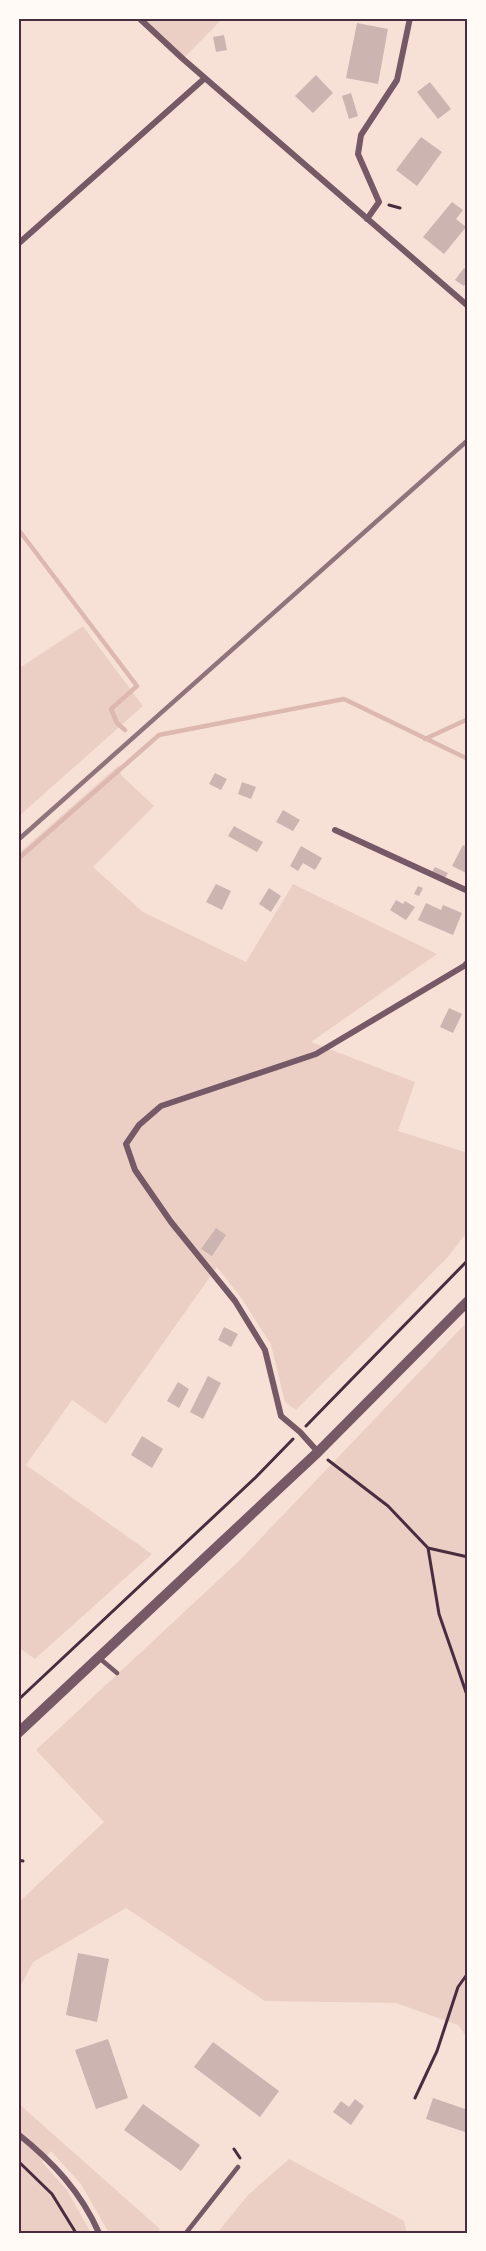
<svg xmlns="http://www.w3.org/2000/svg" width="486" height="2251" font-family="'Fira Sans Condensed',sans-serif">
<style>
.green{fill:#ebcfc5}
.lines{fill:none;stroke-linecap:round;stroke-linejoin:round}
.stream{stroke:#dcb8b0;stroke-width:4.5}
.building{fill:#ccb4b1}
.path{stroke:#4a2c40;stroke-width:3}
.service{stroke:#755966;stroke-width:4.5}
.minor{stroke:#755966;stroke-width:6}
.tertiary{stroke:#755966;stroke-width:10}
.rail{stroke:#8f747c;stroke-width:4.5}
.neatline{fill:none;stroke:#4a2c40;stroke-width:2}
</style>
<rect width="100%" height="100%" fill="#f7e1d7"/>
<path class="green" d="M139,18H223L183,59Z
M83,626L143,706L18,817V669Z
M119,765L121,775L154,806L93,867L143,912L246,962L293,884L437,954L311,1042L415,1082L398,1131L468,1153V1231L447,1258L296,1410L285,1402L271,1345L242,1299L217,1267L106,1424L72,1400L26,1465L152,1554L35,1659L18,1647V854Z
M468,1321V2039L458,2025L396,2003L265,2001L126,1908L33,1962L18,1991V1903L104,1822L36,1750L241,1559Z
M18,2103L160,2229L157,2233H109L81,2184L51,2151L42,2162L67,2190L91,2233H18Z
M289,2159L404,2221L407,2233H217L248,2195Z"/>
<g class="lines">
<path class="stream" d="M18,529L137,686L111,709L117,723L125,730
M425,739L468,719
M18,859L159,735L344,699L468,759"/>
</g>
<path class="building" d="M357,23L388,29L378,84L346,78Z
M224,35L227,50L216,52L213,37Z
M316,75L333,93L313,113L295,96Z
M430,82L451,109L438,119L417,92Z
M351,93L358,116L349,119L342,96Z
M421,137L442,152L417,186L396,170Z
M452,202L463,210L456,219L466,227L444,254L423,237Z
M464,268L468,271V279L464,286L455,280Z
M215,773L227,779L221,790L209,784Z
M242,782L256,787L251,799L238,794Z
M283,810L300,820L293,831L276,822Z
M234,826L263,842L257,852L228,836Z
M463,845L468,847V874L452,866Z
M301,846L322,858L315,870L303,863L298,871L290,866Z
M435,867L448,873L445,878L432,872Z
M216,884L231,891L222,910L206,902Z
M418,886L423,888L419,896L414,894Z
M269,888L281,896L271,912L259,904Z
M396,900L403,904L405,901L415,907L406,920L390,910Z
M426,903L441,910L443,905L462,913L453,935L418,920Z
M449,1008L462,1014L453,1033L440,1027Z
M216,1228L226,1235L212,1256L201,1249Z
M224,1327L238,1334L231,1347L218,1340Z
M208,1376L221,1383L203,1419L190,1412Z
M178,1382L189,1389L179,1408L167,1401Z
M142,1436L163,1449L152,1468L131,1455Z
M78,1953L109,1959L97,2022L66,2015Z
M108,2039L128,2098L96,2109L75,2050Z
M213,2042L279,2091L260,2117L194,2067Z
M433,2098L468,2110V2133L426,2119Z
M355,2099L364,2106L351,2125L333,2112L341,2101L349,2107Z
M143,2104L200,2145L181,2171L124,2130Z"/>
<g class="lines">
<path class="path" d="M389,205L400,208
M306,1426L468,1260
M328,1460L388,1506L428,1548L439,1614L468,1698
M428,1548L468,1557
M18,1700L256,1477L293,1439
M18,1860L23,1861
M415,2098L437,2051L458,1987L468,1973
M234,2149L240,2158
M18,2161L52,2194L76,2233"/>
<path class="service" d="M98,1657L117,1673
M186,2233L238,2167"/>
<path class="minor" d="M139,18L183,59L468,306
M367,219L379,202L358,154L361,135L397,80L410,18
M18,244L205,78
M335,830L468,891
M318,1452L300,1432L281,1416L265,1350L235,1301L171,1222L135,1170L126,1144L139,1125L161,1106L316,1054L464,966L468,962
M18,2134C53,2162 81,2192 99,2233"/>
<path class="tertiary" d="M18,1733L318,1452L468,1301"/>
<path class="rail" d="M18,840L468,440"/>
</g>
<rect width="486" height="2251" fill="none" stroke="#fffaf5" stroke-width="39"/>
<rect x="20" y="20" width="446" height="2212" class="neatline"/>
</svg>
